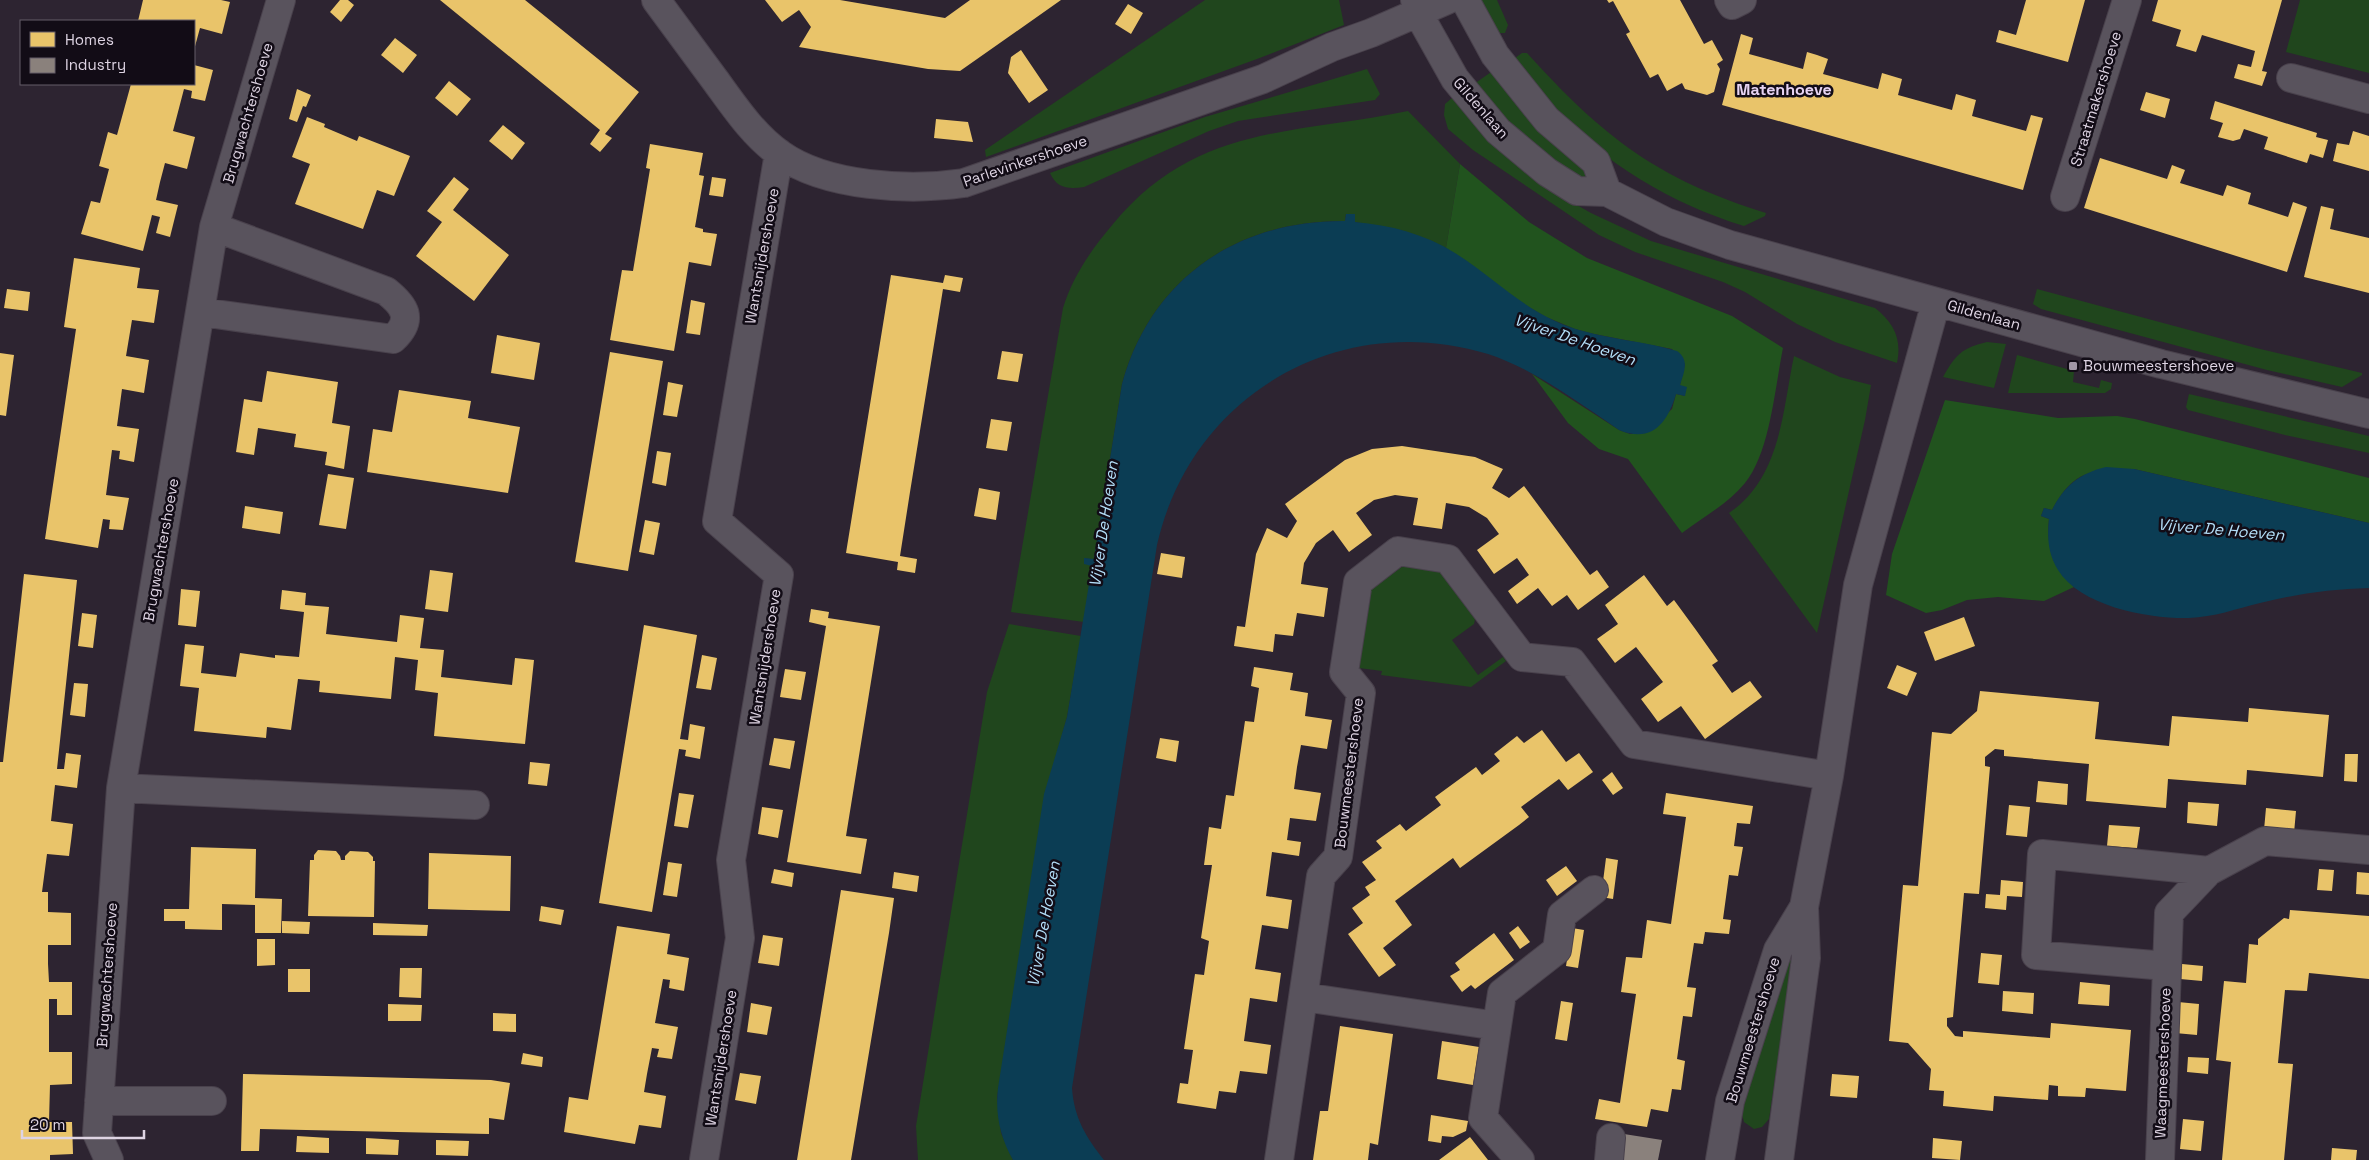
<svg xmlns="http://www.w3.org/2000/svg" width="2369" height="1160" font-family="'Space Grotesk',sans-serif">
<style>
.green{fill:#20461d}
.forest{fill:#21531e}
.water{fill:#0b3d54}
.homes{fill:#e9c46a}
.industry{fill:#8a817c}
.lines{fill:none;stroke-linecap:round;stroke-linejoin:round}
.minor-casing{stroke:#49414c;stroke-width:30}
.minor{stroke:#59535d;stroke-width:28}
.poi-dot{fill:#a096a5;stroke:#120c16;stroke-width:2}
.labels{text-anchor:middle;stroke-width:5;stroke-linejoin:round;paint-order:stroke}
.street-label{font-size:15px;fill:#ded4e3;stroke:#120c16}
.poi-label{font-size:15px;fill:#ded4e3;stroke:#120c16;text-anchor:start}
.neighbourhood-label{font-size:16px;font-weight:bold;fill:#e7d4f3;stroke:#120c16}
.water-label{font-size:16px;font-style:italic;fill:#b3def8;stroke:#120c16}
</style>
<rect width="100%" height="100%" fill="#2d2431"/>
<path class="green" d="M1205,0H1339L1344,25L1257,59L986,157L985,150Z
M1481,0H1497L1508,25L1505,33H1498Z
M2300,0H2369V73L2286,52Z
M1522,53H1527C1603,137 1657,179 1766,213L1765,216L1744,226C1672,204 1603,163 1552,107C1539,92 1527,74 1515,58Z
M1367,69L1380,94L1375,100L1238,121L1209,131L1084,187C1069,189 1057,189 1050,173L1205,117Z
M1494,70L1597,177L1595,186L1559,168L1504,120L1474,84Z
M1452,98L1511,160L1552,191L1591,213L1651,241L1875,308C1894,323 1902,339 1897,363L1835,342L1797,324L1745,292L1723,282L1635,252L1599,235L1473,150L1448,129L1444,115L1445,104Z
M1408,111L1460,164L1446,248L1403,231L1355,222L1354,214H1346L1345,221C1238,220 1151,278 1122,384L1094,560L1085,558L1092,566L1084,622L1011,612L1063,308C1073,276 1091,250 1113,224C1196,124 1293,135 1408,111Z
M2037,289L2256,348L2362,373V375L2342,387L2267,370L2041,309L2033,304Z
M1987,342L2006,344L1994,388L1943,377C1956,354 1962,348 1987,342Z
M2017,355L2074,371L2073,382L2099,388L2101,380L2112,383L2111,389L2105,393H2008Z
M1794,356L1840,377L1871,385L1865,420L1817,633L1729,513C1781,477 1782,413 1794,356Z
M2189,394L2369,436V453L2285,435L2188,410L2186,407Z
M1403,566L1440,572L1475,619L1474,624L1452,640L1478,675L1503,657L1506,661L1471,687L1381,675L1382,671L1359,668L1371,590Z
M1009,624L1081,636L1067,717L1057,753L997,1097L1001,1133L1013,1160H918L916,1126L987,692Z
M1796,936L1769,1119L1762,1127L1754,1129L1744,1122L1741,1111Z"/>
<path class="forest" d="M1460,164L1529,222L1587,258L1732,316L1783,348C1775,387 1770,453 1745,483C1728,504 1703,517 1682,533L1628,459L1599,449L1568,423L1532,374L1619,430L1630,434L1646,433L1672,409L1676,394L1685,396L1680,385L1685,364L1672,349L1594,334L1575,329L1546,317L1515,299L1446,248Z
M1945,400L2058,418L2117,416L2135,419L2369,478V523L2134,469C2092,470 2074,469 2052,510L2044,508L2041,516L2049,519C2046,546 2053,568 2074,587L2044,601L1998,597L1967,600L1942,610L1926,613L1886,595L1892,554Z"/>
<path class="water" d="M1346,214H1355V222C1390,225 1425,234 1455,253C1490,275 1518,304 1555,321C1594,339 1637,339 1677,351C1690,360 1684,372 1680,385L1687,387L1685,396L1676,394C1668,422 1652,444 1619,430C1581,404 1532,368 1488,354C1340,309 1191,394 1157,545L1072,1088C1074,1118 1086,1137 1104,1160H1013C1000,1137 995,1114 998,1088L1044,794L1067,717L1092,566L1084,564V558L1094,559L1122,384C1151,278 1238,220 1345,221Z
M2106,467L2134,469L2369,523V588C2332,589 2296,594 2260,603C2236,609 2214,617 2189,618C2150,619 2081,607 2058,570C2048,554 2047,537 2049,519L2041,516L2044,508L2052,510C2064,486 2080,473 2106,467Z"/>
<path class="homes" d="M143,0H221L230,2L222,34L200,28L194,50V21H138Z
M340,0H348L354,5L341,22L330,12Z
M440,0H525L639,92L605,134L612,138L600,152L590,144L600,130Z
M765,0H840L945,18L970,0H1061L960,71L928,69L799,47L811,27L799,10L782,22Z
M1607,0H1680L1704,44L1712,40L1723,60L1717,64L1720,69L1714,92L1707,95L1685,89L1682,83L1667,91L1658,74L1650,78L1626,34L1630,32L1613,1L1609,3Z
M2026,0H2085L2068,62L1996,42L1999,30L2016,35Z
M2158,0H2282L2262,71L2267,72L2262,86L2234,78L2238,64L2251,67L2255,51L2202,35L2196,52L2176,46L2181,30L2152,21Z
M1128,4L1143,13L1131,34L1115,24Z
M1741,34L1753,38L1749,54L1803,69L1807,52L1817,55L1828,59L1823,74L1878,89L1882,73L1902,79L1898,95L1952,110L1956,94L1976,100L1972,116L2026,131L2031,115L2043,118L2023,190L1722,105Z
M395,38L417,55L403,73L381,55Z
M1021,50L1048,90L1029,103L1008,73L1011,57Z
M194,65L213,70L205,101L191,98L192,91L184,89L173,131L195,137L187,169L165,163L160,182L156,200L178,205L170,237L156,233L160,217L152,215L143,251L81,234L91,201L100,203L109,169L99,166L108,132L117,135L131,84H194Z
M449,81L471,99L457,116L435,98Z
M297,89L311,95L306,107L303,106L297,122L289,119Z
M2146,92L2170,99L2165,118L2140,110Z
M2215,101L2317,133L2316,137L2328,140L2323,158L2310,154L2307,163L2264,149L2268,137L2244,129L2240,139L2233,141L2218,137L2223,123L2210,119Z
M307,117L325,124L324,127L357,141L359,136L410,156L394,196L377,190L363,229L295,204L310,164L292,157Z
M936,119L968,122L973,142L934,138Z
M503,125L525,143L512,160L489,141Z
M2353,131L2369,136V171L2333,161L2337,143L2349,145Z
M650,144L703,153L699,175L704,176L695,227L703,229V232L717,234L711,266L689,262L674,351L610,340L622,270L633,271L650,169L646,168Z
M2100,158L2167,179L2172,165L2185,170L2180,183L2223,196L2227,185L2251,193L2248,204L2288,217L2293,202L2307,207L2287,272L2084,208Z
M454,177L469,189L453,210L509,255L474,301L416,256L442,222L427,211Z
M712,177L726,179L723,197L709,195Z
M2321,206L2334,209L2330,229L2369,238V293L2304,277Z
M74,258L140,268L137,288L159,290L154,323L132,320L126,356L149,360L144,393L122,389L117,426L139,429L134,462L119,459L120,451L112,450L106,495L129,498L123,530L109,529L110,520L103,519L98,548L45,539L76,329L64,327Z
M891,275L943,283L945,275L963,278L960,292L943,289L910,492L900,556L917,559L915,573L897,570L898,562L846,553Z
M7,289L30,292L28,311L4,308Z
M691,300L705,303L700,335L686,333Z
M497,335L540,343L534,380L491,373Z
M1002,351L1023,354L1018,382L997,379Z
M610,352L663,361L628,571L575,562Z
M0,353L14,355L6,416L0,415Z
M267,371L338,382L332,423L350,426L344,469L325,465L327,452L294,447L296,434L258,428L254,455L236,452L244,399L262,402Z
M668,382L683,385L677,417L663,415Z
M399,390L471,401L468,418L520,427L508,493L367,472L373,429L392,432Z
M991,419L1012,422L1007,451L986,448Z
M1402,446L1475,457L1503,469L1492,488L1509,498L1524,486L1590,575L1597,570L1609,587L1578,610L1567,595L1552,606L1538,588L1517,604L1508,591L1529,575L1517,558L1494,574L1477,550L1499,534L1487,518L1469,507L1446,503L1442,529L1413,525L1418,498L1395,495L1374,500L1356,513L1372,535L1349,552L1333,530L1316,543L1304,563L1301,584L1328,588L1324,617L1297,613L1293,636L1275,634L1273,652L1234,646L1237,626L1245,627L1256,554L1267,528L1287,538L1297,521L1285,504L1345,460L1372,449Z
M657,451L671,453L666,486L652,483Z
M328,474L354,478L346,529L319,525Z
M979,488L1000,492L996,520L974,516Z
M245,506L283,512L280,534L242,528Z
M645,520L660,523L654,555L639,552Z
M1161,553L1185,557L1182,578L1157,574Z
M430,570L453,573L448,612L425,609Z
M24,574L77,580L57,769H64L66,753L81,755L79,771L77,788L55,785L51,821L73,824L71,841L69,856L47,854L42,892H48V912L71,913V945H48V964L49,982H72V1015H57V999H49V1052H72V1084L50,1085L49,1122H72L73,1154L50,1155V1160H0V762H3Z
M1644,575L1667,606L1674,600L1696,630L1718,661L1712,665L1732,693L1750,681L1762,697L1705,739L1681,706L1658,722L1650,711L1641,699L1663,682L1636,647L1615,663L1597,639L1618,624L1605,605Z
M181,589L200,591L196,627L178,625Z
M282,590L306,593L305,605L329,607L326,634L397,642L400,615L424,618L420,648L444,650L441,677L512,685L515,658L534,660L525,744L434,736L438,693L415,690L418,660L395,657L391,699L319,692L320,681L298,679L291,730L267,727L266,738L194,731L199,688L180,686L185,644L204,646L201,673L236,677L240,653L275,658V655L299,657L304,612L280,609Z
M811,609L829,612L828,618L880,626L846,836L867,839L861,874L787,862L826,626L809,622Z
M82,613L97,615L93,648L78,646Z
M1964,617L1975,646L1935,661L1924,632Z
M644,625L697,635L680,739L688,740L690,724L705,727L700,759L685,756L686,750L679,749L652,912L599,903Z
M702,655L717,658L711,690L696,688Z
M1897,665L1917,673L1907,696L1887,688Z
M1254,667L1293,673L1290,690L1308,693L1305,716L1332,720L1327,749L1301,745L1297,767L1294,789L1321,793L1316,821L1290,818L1287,840L1301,842L1299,856L1272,852L1266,896L1292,900L1290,915L1288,929L1262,925L1255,969L1281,973L1277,1002L1250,998L1244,1041L1271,1045L1267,1074L1240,1071L1236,1093L1219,1091L1216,1109L1177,1103L1180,1083L1188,1084L1193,1050L1184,1049L1195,974L1204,975L1209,941L1201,938L1212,865H1204L1209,827L1221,829L1226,795L1234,796L1245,721L1254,722L1259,688L1251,686Z
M785,669L806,672L801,700L780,697Z
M74,683L88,684L85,717L70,715Z
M1980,691L2099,702L2095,739L2169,746L2172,716L2248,722L2249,708L2329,715L2323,777L2247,770L2246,785L2168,779L2166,808L2086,801L2089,764L2004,756V750L1995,749L1985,757V766L1990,767L1979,894L1964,893L1953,1017L1947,1018V1026L1955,1036L1963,1037V1031L2050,1038L2051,1023L2131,1030L2126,1091L2086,1088L2085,1097L2058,1096V1086L2049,1085L2048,1100L1994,1096L1993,1111L1943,1106L1944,1091L1929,1090L1931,1069L1908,1043L1889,1041L1903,885L1918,886L1932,732L1951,734L1977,711Z
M1542,730L1566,762L1579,753L1593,772L1568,790L1559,779L1521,807L1529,817L1519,825L1460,868L1453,858L1395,901L1412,925L1383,948L1396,965L1379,977L1348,934L1363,923L1352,908L1370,895L1365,887L1376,880L1362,862L1382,848L1376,841L1400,824L1406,831L1441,805L1435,797L1476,767L1482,775L1500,761L1494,754L1517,736L1524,743Z
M774,738L795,741L790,769L769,765Z
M1160,738L1179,741L1176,762L1156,758Z
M2345,754H2358L2357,782L2344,781Z
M530,762L550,764L547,786L528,784Z
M1612,772L1623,788L1613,795L1602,780Z
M2038,781L2068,784L2067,805L2036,802Z
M679,793L694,795L688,828L674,826Z
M1666,793L1753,806L1750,824L1737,823L1734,846L1743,847L1738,876L1729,875L1723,919L1731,920L1729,934L1705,932L1703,944L1694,943L1687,987L1696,988L1692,1017L1683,1016L1677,1059L1685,1061L1681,1090L1672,1089L1668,1112L1651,1109L1647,1127L1595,1119L1599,1099L1620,1103L1636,994L1621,992L1626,957L1642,958L1647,920L1671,924L1686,817L1663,814Z
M2188,802L2219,804L2217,826L2187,823Z
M2009,805L2030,807L2027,837L2006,835Z
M762,807L783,810L778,838L758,834Z
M2266,808L2296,811L2294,833L2264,830Z
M2109,825L2140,827L2137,848L2107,846Z
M191,847L256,849L255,898L282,899L281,933H255V905L222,904V930L185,929V921H164V909H189Z
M318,850L336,851L340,856L341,860H345V856L350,851L368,852L373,857V861H375L374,917L308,916L310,860H314V855Z
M429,853L511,856L510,911L428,909Z
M1606,858L1618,860L1613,899L1601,897Z
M668,862L682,864L677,897L663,895Z
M1566,866L1577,881L1557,896L1546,880Z
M774,869L794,873L792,887L771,883Z
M2319,869L2334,870L2332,891L2317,890Z
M894,872L919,876L917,892L892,888Z
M2357,872L2369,873V895L2356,894Z
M2001,880L2023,882L2022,897L2007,896L2006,910L1985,908L1986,894L2000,895Z
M841,890L894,898L889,933L851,1160H797Z
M541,906L564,910L561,925L539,921Z
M2290,910L2369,916V979L2309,973L2307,991L2285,990L2278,1063L2293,1064L2284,1160H2222L2231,1062L2216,1060L2224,981L2246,983L2249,944L2258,945V939L2284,918L2289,919Z
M282,921L310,922L309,934L282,933Z
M373,923L428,925L427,936L373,935Z
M617,926L670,934L667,954L689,958L684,991L669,988L670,980L663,979L655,1023L678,1027L672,1059L657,1057L659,1049L652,1048L647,1074L644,1092L666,1096L661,1128L639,1125L635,1144L564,1132L569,1097L588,1100Z
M1518,926L1530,942L1520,949L1509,933Z
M1572,928L1584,930L1578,968L1566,966Z
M1494,933L1514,960L1475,989L1471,985L1462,992L1450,976L1460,970L1455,963Z
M763,935L783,938L779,966L758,963Z
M257,939H275V965L257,966Z
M1981,953L2002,955L1999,985L1978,983Z
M2182,964L2203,966L2202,981L2180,979Z
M400,968H422L421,998L399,997Z
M288,969H310V992H288Z
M2080,982L2110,985L2109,1006L2078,1004Z
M2003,991L2034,993L2033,1014L2002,1011Z
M1561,1001L1573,1003L1567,1041L1555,1039Z
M2178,1002L2199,1004L2197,1035L2175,1033Z
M751,1003L772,1007L767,1035L747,1032Z
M388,1004L422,1005L421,1021H388Z
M493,1013L516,1014V1032L493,1031Z
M1340,1026L1393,1034L1378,1145L1370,1143L1368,1160H1313L1320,1111H1328Z
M1442,1041L1479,1047L1473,1085L1437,1079Z
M523,1053L543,1057L542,1067L521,1064Z
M2188,1057L2209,1058L2208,1074L2187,1072Z
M740,1073L761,1076L756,1104L735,1100Z
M243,1074L491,1080L510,1083L504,1120L489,1118V1134L260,1129L259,1151H241Z
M1832,1074L1859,1076L1857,1098L1830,1096Z
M1431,1115L1468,1121L1466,1131L1453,1137L1442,1136L1441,1143L1428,1141Z
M2183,1119L2204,1121L2201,1151L2180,1149Z
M297,1136L329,1138V1153L296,1152Z
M1470,1137L1488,1160H1439Z
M366,1138L399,1140L398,1155L366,1154Z
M1933,1138L1962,1141L1960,1160L1932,1158Z
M436,1140L469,1141L468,1156L436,1155Z
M2332,1148L2357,1150L2356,1160H2331Z"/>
<path class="industry" d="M1624,1134L1662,1140L1658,1160H1620Z"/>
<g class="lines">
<g class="minor-casing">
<path id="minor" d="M656,0C676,27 695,53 715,80C734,106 753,135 780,154C826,187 909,191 964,183L1263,79L1332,47L1371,33L1447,0
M1415,0L1418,13L1455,79L1498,131L1547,172L1577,191L1607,192L1666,222L1730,245L2161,364L2369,414
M1465,0L1495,55L1547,120L1596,162L1607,192
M1729,0L1732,5L1742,0
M2291,78L2369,99
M2065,197L2127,0
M201,312L393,339C414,319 405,306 386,291L214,227
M121,788L475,805
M2166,966L2036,955L2042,854L2209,871
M1304,997L1497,1026
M99,1101H212
M109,1160L97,1133L121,788L214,227L281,0
M704,1160L740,938L731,860L779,575L717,521L779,153
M1279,1160L1321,876L1338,857L1361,693L1344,672L1358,582L1398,551L1448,559L1522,657L1572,662L1634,744L1829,776
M1520,1160L1483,1118L1502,993L1557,950L1562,915L1594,890
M1609,1160L1611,1138
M1720,1160L1730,1101L1778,950L1804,907
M1779,1160L1806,958L1804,907L1829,776L1858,585L1936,302
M2160,1160L2169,913L2209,871L2265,841L2369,850"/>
</g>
<use href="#minor" class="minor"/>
</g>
<rect class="poi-dot" x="2068" y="361" width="10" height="10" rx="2.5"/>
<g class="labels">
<g class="street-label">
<text transform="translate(2096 99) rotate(-73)" y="5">Straatmakershoeve</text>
<text transform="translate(1481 108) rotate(49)" y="5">Gildenlaan</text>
<text transform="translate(248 113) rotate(-74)" y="5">Brugwachtershoeve</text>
<text transform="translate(1025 161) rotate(-19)" y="5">Parlevinkershoeve</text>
<text transform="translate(762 256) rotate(-80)" y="5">Wantsnijdershoeve</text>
<text transform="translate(1984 315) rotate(16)" y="5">Gildenlaan</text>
<text transform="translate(161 550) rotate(-80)" y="5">Brugwachtershoeve</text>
<text transform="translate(765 657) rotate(-81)" y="5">Wantsnijdershoeve</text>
<text transform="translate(1349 773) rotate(-83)" y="5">Bouwmeestershoeve</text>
<text transform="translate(107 975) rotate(-86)" y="5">Brugwachtershoeve</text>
<text transform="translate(1753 1030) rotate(-73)" y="5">Bouwmeestershoeve</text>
<text transform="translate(721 1058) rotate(-81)" y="5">Wantsnijdershoeve</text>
<text transform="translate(2163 1063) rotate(-88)" y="5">Waagmeestershoeve</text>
</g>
<g class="poi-label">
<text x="2083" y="371">Bouwmeestershoeve</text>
</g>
<g class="neighbourhood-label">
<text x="1784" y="95">Matenhoeve</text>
</g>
<g class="water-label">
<text transform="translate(1575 339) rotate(19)" y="6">Vijver De Hoeven</text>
<text transform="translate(1103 524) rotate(-82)" y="6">Vijver De Hoeven</text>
<text transform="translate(2221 529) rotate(5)" y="6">Vijver De Hoeven</text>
<text transform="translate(1043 924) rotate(-80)" y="6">Vijver De Hoeven</text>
</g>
</g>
<rect x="20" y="20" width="175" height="65" fill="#120c16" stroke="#645c68"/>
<rect x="30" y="32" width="25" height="15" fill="#e9c46a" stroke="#645c68"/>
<text x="65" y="45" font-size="15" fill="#ded4e3">Homes</text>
<rect x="30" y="58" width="25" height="15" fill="#8a817c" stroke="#645c68"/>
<text x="65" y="70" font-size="15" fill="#ded4e3">Industry</text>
<path d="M22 1130v8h122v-8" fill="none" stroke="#ded4e3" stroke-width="2.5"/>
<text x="30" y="1130" font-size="15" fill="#ded4e3" stroke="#120c16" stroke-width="4" paint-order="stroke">20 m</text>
</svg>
